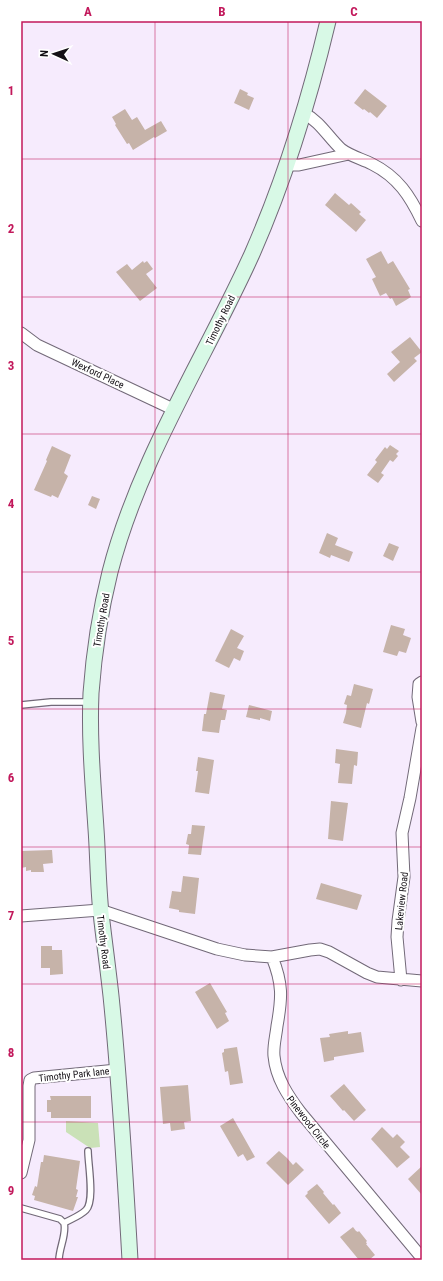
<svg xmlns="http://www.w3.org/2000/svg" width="443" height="1281" font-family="'Roboto Condensed',sans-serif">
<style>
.green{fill:#cae1b7}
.building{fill:#c6b3a9}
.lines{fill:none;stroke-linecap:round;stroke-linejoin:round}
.service-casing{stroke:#726978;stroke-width:8}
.minor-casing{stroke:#726978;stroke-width:13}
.secondary-casing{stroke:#726978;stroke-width:17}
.service{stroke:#fff;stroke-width:5.5}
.minor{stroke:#fff;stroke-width:11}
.secondary{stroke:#d8f9e6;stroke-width:15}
.grid{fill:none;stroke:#c2185b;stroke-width:1;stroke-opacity:0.55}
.labels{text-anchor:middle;stroke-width:4;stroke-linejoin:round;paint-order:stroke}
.street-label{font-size:10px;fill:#141016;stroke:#fff}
.neatline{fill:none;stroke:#c2185b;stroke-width:1.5}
.grid-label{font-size:13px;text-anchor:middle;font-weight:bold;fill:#c2185b}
</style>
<rect width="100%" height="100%" fill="#f6ebfd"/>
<path class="green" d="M66,1121L98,1123L100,1147L90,1148L66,1132Z"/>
<path class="building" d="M240,89L248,93L247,95L254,98L249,110L234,103Z
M365,89L387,106L377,118L370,112L369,113L364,109L363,110L354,103Z
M125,109L132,120L137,117L145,130L161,121L167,131L155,138L154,137L133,150L129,143L127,144L115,125L116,124L112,117Z
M335,193L349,205L351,203L361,212L359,214L366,220L356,232L325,205Z
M381,251L388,264L393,261L410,289L408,290L411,297L396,306L392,298L390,299L386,293L380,296L372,279L376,277L366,259Z
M143,261L144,263L147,261L153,269L146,274L157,288L140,301L116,272L127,264L132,270Z
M410,337L422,352L414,358L417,361L394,382L387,374L400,362L391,352Z
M390,445L399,451L396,454L398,456L393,462L390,460L381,473L384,475L378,483L367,475L377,462L375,460L385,447L387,449Z
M52,446L71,455L64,473L68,476L58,498L52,495L51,497L34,490L47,461L46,460Z
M92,496L100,499L96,509L88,505Z
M327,533L338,538L335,545L353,552L349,562L331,555L330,558L319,553Z
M389,543L399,547L393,561L383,556Z
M391,625L405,629L403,635L411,638L406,653L399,651L397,656L383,652Z
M231,629L244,636L237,648L244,651L240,661L234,658L229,668L215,661Z
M354,684L373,689L369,704L367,703L361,728L343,723L346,713L347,705L344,704L347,695L351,696Z
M210,692L225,695L222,709L227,710L225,720H221L219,733L202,731L204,714H206Z
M249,705L272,711L270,721L260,718V720L246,717Z
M336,749L358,752L357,766L354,765L352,784L338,783L340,764L335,763Z
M198,757L214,760L209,794L195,792L198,771H196Z
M331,801L348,803L343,841L328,839Z
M192,825L205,826L201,855L188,854L189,845L186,844L188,834H191Z
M52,850L53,863L43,864L44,872H31V870L26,871V867L21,868V851Z
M183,876L199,878L195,914L179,912V910L169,908L172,891L181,892Z
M321,883L362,895L357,910L316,899Z
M41,946H52V950H62L63,974L50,975V968H41Z
M210,983L227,1012L225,1013L229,1021L217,1029L195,992Z
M348,1031V1034L361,1032L364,1052L334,1057V1060L324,1062L320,1038L330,1037L329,1034Z
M237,1047L243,1083L230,1085L228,1071L225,1072L222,1053L224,1052V1049Z
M344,1084L366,1110L354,1121L344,1110L343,1111L330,1096Z
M188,1085L191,1121L184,1122L185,1129L171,1131L170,1123L163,1124L160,1087Z
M50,1096H91V1118H51V1112H47V1100H51Z
M233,1118L255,1157L247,1161L243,1154L238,1157L220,1126Z
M382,1127L393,1138L397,1134L405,1142L400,1147L410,1157L397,1168L371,1139Z
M279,1151L287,1158L293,1165L296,1162L304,1170L288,1185L266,1163Z
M44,1155L80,1161L76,1189L78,1190L76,1197H78L73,1211L34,1200L35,1196L32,1195L35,1186L37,1187L41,1162H43Z
M422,1166V1195L408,1179Z
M317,1184L324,1192L323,1193L333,1205L334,1204L341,1213L329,1224L305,1196L308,1193L307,1192Z
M353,1227L356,1231L358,1232L359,1231L367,1241L366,1242L367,1244H366L375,1255L369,1260H359L340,1237Z"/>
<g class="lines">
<g class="service-casing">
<path id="service" d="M21,705L51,702H91
M21,1208L60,1219L64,1223C67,1234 59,1248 59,1260
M64,1223C71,1219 80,1216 86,1210C95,1201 88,1164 88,1151"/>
</g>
<g class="minor-casing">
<path id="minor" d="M303,113C320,121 328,137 341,149C350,156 362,159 372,164C398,177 410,196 422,221
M287,165H299L349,154
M21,333L37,345L175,410
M422,682L419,684L418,697L422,722
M21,916L100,910L217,949L245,955L272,957L310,950L320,949L329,952L367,973L377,977L422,981
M272,957C283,984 282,998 277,1026C276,1036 273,1046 274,1056C276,1078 288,1096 301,1113L422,1258
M401,980L397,937L398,921L404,877L402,833L410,798L422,728
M21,1173L29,1140V1086L30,1080L34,1078L117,1070"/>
</g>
<g class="secondary-casing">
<path id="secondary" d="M130,1260C125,1172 120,1084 111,996C108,968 104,940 101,913C98,885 98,857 96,829C93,784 89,738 91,693C94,652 100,612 110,572C139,459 204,360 252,254C285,179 309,101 328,21"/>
</g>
<use href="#service" class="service"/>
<use href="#minor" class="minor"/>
<use href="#secondary" class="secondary"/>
</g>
<path class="grid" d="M155,21V1260M288,21V1260M21,159H422M21,297H422M21,434H422M21,572H422M21,709H422M21,847H422M21,984H422M21,1122H422"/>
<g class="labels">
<g class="street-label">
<text transform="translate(220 320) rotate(-64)" y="4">Timothy Road</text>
<text transform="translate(98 373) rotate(25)" y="4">Wexford Place</text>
<text transform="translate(101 620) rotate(-80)" y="4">Timothy Road</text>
<text transform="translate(401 901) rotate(-84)" y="4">Lakeview Road</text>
<text transform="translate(104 942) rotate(83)" y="4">Timothy Road</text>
<text transform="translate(74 1074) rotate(-6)" y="4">Timothy Park lane</text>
<text transform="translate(309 1122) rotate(52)" y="4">Pinewood Circle</text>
</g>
</g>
<rect width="443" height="1281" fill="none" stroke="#ffffff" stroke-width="44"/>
<g transform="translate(54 54) rotate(273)" stroke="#ffffff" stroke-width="3" paint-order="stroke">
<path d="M0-3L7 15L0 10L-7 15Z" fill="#141016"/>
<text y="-6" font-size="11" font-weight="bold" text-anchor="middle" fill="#141016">N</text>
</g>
<rect x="22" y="22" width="399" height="1237" class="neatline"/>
<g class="grid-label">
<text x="88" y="16">A</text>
<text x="222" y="16">B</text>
<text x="354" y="16">C</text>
<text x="11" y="95">1</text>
<text x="11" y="233">2</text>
<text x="11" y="370">3</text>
<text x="11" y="508">4</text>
<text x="11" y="645">5</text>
<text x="11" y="782">6</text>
<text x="11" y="920">7</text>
<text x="11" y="1057">8</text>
<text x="11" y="1195">9</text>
</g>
</svg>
